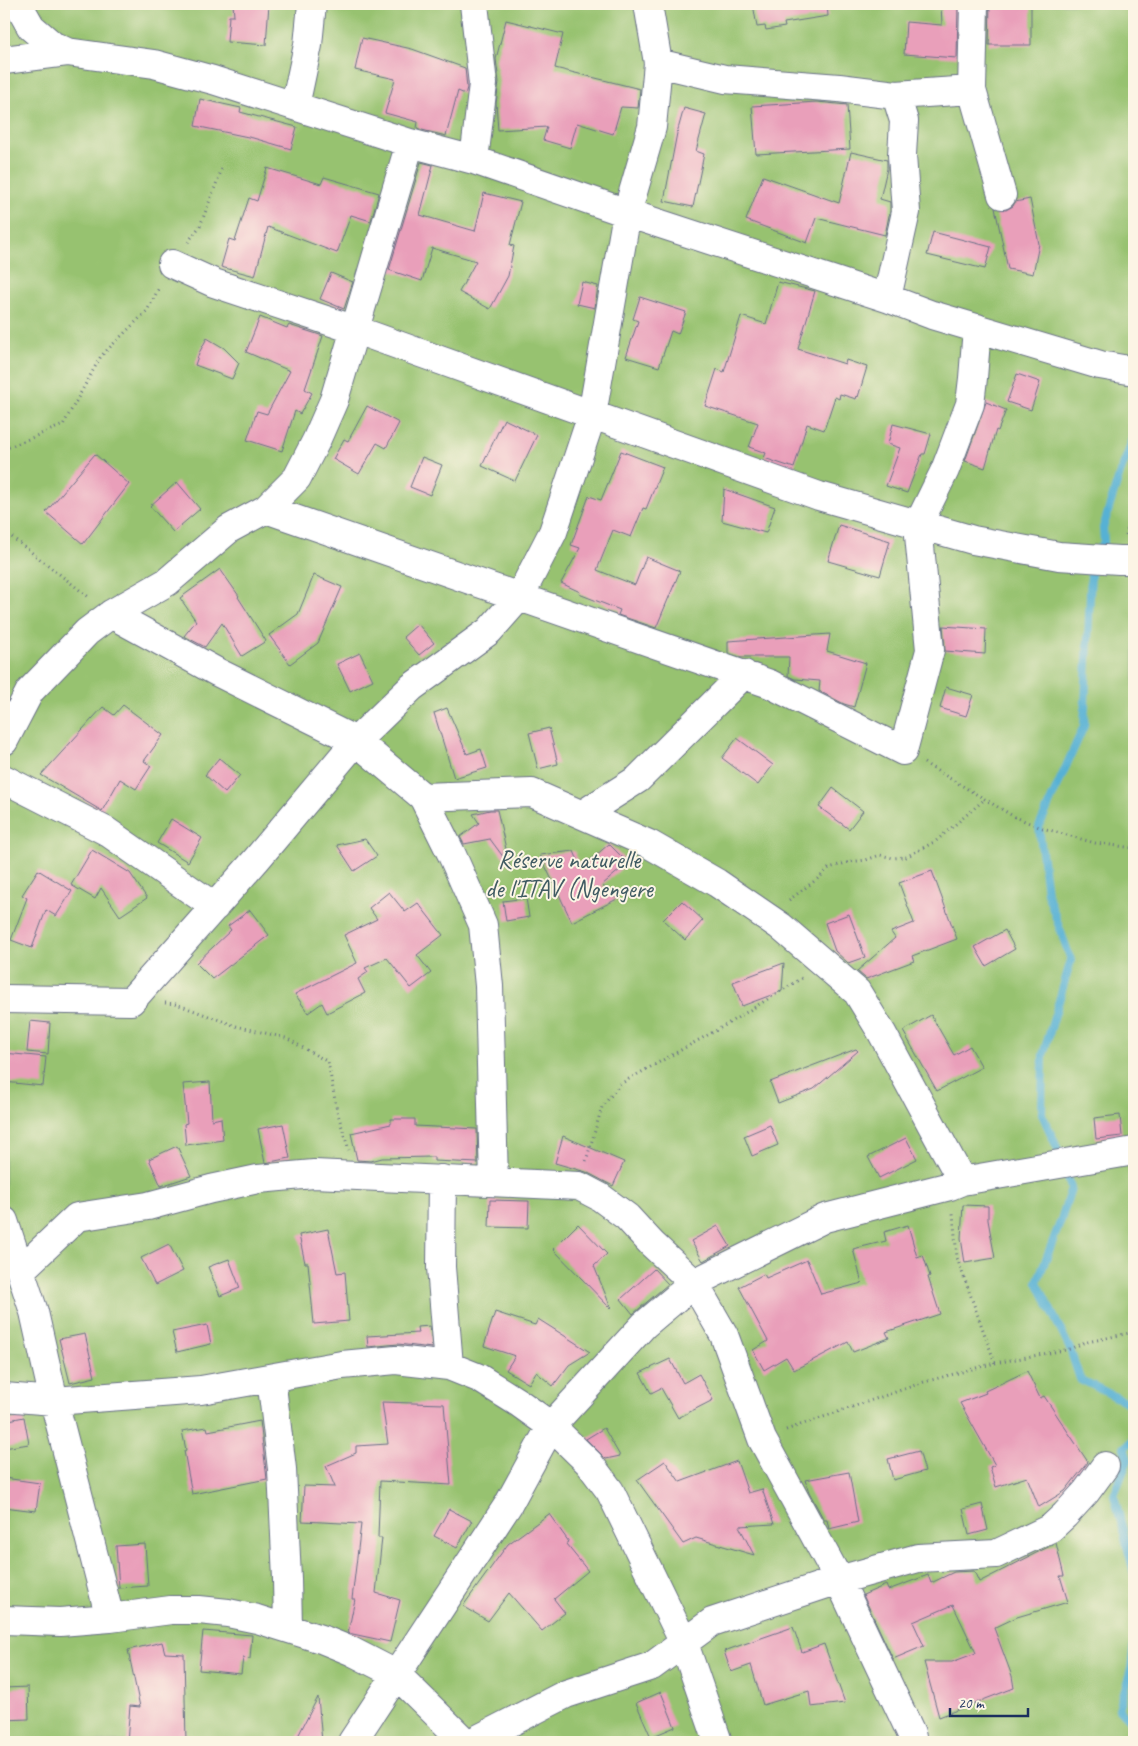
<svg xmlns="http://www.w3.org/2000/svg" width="1138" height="1746" font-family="Caveat,sans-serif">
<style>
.green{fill:#97c26f;stroke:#597866}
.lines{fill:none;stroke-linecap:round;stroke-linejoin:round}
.stream{stroke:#56b1d4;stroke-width:8}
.building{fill:#e99fba}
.minor-casing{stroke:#687086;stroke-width:30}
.path{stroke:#687086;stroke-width:3;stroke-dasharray:1 4;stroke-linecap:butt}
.minor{stroke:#fff;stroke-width:28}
.labels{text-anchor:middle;stroke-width:4;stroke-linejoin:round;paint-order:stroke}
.park-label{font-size:25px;fill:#405b63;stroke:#fcf5e5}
</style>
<rect width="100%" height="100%" fill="#fcf5e5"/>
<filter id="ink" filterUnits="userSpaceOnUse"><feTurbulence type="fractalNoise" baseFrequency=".02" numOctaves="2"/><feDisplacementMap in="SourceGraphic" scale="10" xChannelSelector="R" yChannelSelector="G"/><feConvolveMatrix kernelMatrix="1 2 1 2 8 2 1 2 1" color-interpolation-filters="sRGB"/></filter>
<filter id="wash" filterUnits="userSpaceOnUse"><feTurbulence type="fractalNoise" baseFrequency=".0096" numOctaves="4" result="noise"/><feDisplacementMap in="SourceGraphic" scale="20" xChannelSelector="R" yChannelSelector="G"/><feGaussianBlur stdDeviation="1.12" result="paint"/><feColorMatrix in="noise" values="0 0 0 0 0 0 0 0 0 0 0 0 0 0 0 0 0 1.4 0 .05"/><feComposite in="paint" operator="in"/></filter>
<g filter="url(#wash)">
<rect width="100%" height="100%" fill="#f6e8cf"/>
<path class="green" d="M4,4H1134V1742H4Z"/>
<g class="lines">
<path class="stream" d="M1097,553L1104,542L1103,528L1120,473L1134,437
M1093,564L1091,573L1084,726L1039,827L1047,893L1071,960L1043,1055L1042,1114L1064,1163L1071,1188L1061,1220L1037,1282L1070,1349L1080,1379L1134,1406
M1134,1439L1124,1448L1128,1460L1114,1495L1134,1573
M1134,1645L1131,1669L1119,1709L1134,1725"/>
</g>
<g id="blocks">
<path class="building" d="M233,4H269L266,45L227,42L229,16H234Z
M753,4H827L828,16L784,23L785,27L766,30L765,26L757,27Z
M941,4H958L957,58L904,54L906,22L942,25Z
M990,4H1031V45H989Z
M506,20L563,34L555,68L640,89L638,108L621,107L613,134L577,123L570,148L543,140L547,127L498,130L496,103L499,82L496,59Z
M362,38L412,49L465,68L467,88L465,94L458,91L446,136L422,130L417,128L418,122L385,113L395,79L355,70Z
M200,99L241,108L240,112L297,127L291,149L253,138L195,126Z
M817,102L847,105L850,149L756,154L752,106Z
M684,108L706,114L696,151L704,154L693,207L664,201L677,133Z
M851,152L887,160V169L880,199L890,202V211L885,235L816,218L807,243L746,220L763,176L839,203Z
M421,162L433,165L420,215L475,231L484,193L521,202L510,245L514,246L508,276L490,309L459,292L476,261L432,248L422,281L389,270Z
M267,168L321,184L324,177L379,193L371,221L351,215L337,253L268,227L255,276L221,267L229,239L235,241L249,198L257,201Z
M1030,199L1039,244L1033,274L1008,269L995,208L1006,210L1013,206L1015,202Z
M933,232L991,247L985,269L927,255Z
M331,273L353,282L344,309L320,299Z
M582,282L598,286L595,308L577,304Z
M778,282L815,291L798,349L845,364L846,360L867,367L858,397L857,396L856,399L840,394L839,399L835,397L824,430L807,424L794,468L764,458L766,453L749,447L758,423L705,406L717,369L724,372L741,316L766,324Z
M640,297L686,312L678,334L671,331L659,367L626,357L638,321L633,319Z
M260,317L287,328L289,325L323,336L305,389L312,393L300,414L295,411L282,451L247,440L257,411L267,414L290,371L246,352Z
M207,338L224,348L239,363L232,379L195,365L199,353Z
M1017,374L1040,382L1031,410L1007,402Z
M986,402L1006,410L998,431L996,430L985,468L965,461Z
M367,406L399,423L386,448L377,443L359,474L333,459L344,439L348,441Z
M504,419L537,435L515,481L482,466Z
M893,424L931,434L925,454H922L907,493L886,486L900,448L888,444Z
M621,451L663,467L646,509L643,508L631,537L613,530L597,570L635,585L646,557L680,571L656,628L618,615L620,610L579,594L580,592L561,583L580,548L571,545L589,496L601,500Z
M95,454L129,484L83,544L46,512Z
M422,457L442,465L430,495L410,487Z
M177,482L200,509L173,532L150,506Z
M724,489L775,507L766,533L722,521Z
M839,525L890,541L880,576L828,561Z
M220,569L239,596L238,597L266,641L242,656L222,623L205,647L184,636L196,621L180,598Z
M314,575L342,587L318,643L290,664L269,635L298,614Z
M418,624L434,643L419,655L403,637Z
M943,626L986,629L985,654L945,651Z
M830,634L827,651L866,663L854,707L844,704L819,691L820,681L795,679L788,676L789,657H740L728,653V641Z
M360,653L373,680L350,691L337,664Z
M946,687L973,695L966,716L940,708Z
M123,705L163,735L144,761L151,766L136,789L120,779L102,811L41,775L103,707L114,715Z
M447,708L467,754L481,749L487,768L454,778L434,713Z
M549,728L558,764L538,769L529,733Z
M737,738L773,765L758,785L722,758Z
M219,758L240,775L225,793L205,775Z
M833,788L863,811L849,829L819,807Z
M490,810H497L510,866L490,839L464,844L460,837L479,823L473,814Z
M171,819L202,838L188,862L157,843Z
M365,839L377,856L354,871L337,845Z
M609,844L628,863L602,885L617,899L572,922L540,855L574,851L581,868Z
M92,850L130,873L147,898L120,916L101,888L95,899L71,885Z
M38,870L72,891L56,916L46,910L32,948L11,940L27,898L22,895Z
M932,871L957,939L912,956L914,961L866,979L857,971L895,938L891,932L914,923L899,883Z
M389,892L405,912L418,903L443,935L417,955L431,973L411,988L387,958L365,968L368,972L358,979L365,993L327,1013L322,1003L308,1013L295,994L357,963L344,935L377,919L369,908Z
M526,898L529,917L506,921L503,901Z
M682,901L703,920L685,940L663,920Z
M250,910L269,935L212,979L196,963L231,930L228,926Z
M849,914L865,957L848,963L835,951L825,923Z
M1005,930L1015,949L986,966L975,947Z
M784,963L782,991L742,1006L733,982Z
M931,1015L954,1055L970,1046L982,1067L937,1091L903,1031Z
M30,1021L50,1023L48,1054L27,1052Z
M856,1049L858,1051L814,1089L778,1103L770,1082Z
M4,1053L46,1057L43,1086L4,1082Z
M210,1082L212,1120L221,1118L223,1140L186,1145L184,1124L187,1123L183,1084Z
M1120,1115L1122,1136L1096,1139L1094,1118Z
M391,1119H415V1126L477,1129L478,1163L434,1161V1157L382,1158L371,1161L357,1160L351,1133L391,1124Z
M283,1124L290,1158L265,1163L258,1129Z
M770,1125L778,1145L752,1156L744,1136Z
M563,1136L624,1162L613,1186L586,1172L555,1163Z
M906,1138L917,1159L879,1178L868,1157Z
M177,1146L191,1176L161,1186L149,1159Z
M490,1200L529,1201L528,1228L489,1227Z
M963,1205L988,1206V1220L995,1258L965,1263L961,1238Z
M578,1224L607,1254L594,1266L611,1308H610L553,1249Z
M908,1225L917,1257L923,1255L930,1276L928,1277L940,1314L886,1332L889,1338L853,1352L848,1342L794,1370L786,1357L764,1370L753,1350L768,1341L739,1287L764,1274L766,1278L807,1260L821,1294L862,1283L853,1249L886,1241L884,1232Z
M718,1226L730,1246L703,1261L691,1241Z
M328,1229L337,1273L345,1272L349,1321L314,1324L308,1263H305L299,1235Z
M169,1244L183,1271L155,1285L141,1258Z
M229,1259L240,1288L220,1296L208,1267Z
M654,1269L668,1284L633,1314L621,1299Z
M495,1312L535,1325L538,1319L590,1352L569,1365L553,1386L536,1372L529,1384L506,1370L515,1356L484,1346Z
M207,1325L211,1344L177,1352L172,1332Z
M430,1326L432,1348L398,1344L368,1347L367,1336L418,1333L417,1327Z
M85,1334L95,1377L70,1383L59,1339Z
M670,1359L683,1383L699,1374L713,1400L678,1418L661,1388L651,1393L640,1373Z
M1027,1371L1040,1398L1044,1396L1088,1462L1065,1491L1039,1507L1027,1477L996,1487L990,1467L995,1465L960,1403L986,1393L985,1391Z
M382,1402L444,1404L451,1485L380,1481L378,1538H382L376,1593L400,1600L390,1642L348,1633L355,1599H352L361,1524L302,1521L304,1486L335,1487L326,1466L356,1453V1446L388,1444Z
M24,1417L29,1444L4,1448V1421Z
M260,1421L267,1479L192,1494L184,1451L186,1450L182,1431L207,1427L208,1431Z
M604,1428L620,1456L606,1459L586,1439Z
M919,1451L925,1471L893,1480L888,1459Z
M665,1461L680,1482L737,1461L748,1493L762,1489L774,1524L739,1526L754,1555L696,1538L683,1544L637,1480Z
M849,1472L858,1522L829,1529L827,1520H824L809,1492L805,1480Z
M4,1478L40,1483L36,1511L4,1507Z
M982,1504L988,1530L969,1535L963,1509Z
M449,1509L472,1521L457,1548L434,1536Z
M549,1514L569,1542L566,1544L588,1571L554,1599L565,1613L542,1631L509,1593L488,1621L463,1606L508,1544Z
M1056,1543L1064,1576H1060L1068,1602L1017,1617L994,1628L1012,1676L1014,1688L939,1717L924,1662H952L976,1653L953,1605L913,1622L924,1646L893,1659L863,1595L886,1585L888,1590L928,1575L931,1583L954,1572L974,1571L979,1582Z
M145,1544L148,1586L119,1588L116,1546Z
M793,1627L802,1652L824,1644L845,1703L811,1707L809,1691L763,1705L751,1665L731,1672L724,1651Z
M203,1631L252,1635L250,1659L243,1658L241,1674L199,1670Z
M162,1642L165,1653L184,1654L186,1742H127L130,1706L140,1707L128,1650Z
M28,1687L29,1719L4,1720V1688Z
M661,1692L675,1727L651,1737L636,1703Z
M318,1697L322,1742H295Z"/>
</g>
</g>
<g filter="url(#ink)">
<use href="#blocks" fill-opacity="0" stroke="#687086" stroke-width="1"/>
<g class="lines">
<g class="minor-casing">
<path id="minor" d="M18,4L31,27L52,45L67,52L154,64L213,80L410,143L474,160L627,213L887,298L932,315L1100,365L1134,371
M974,4L972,90L1002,195
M4,60L67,52
M658,63L725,79L839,88L896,95L972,90
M295,106L308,45L312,4
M474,160L483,84L474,4
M172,264L214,283L356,330L819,496L973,540L1059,556L1119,560H1134
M887,298L906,212L902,155L904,121L896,95
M266,509L770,684L903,751L930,650L918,525L945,470L970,404L973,378L977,328
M111,614L217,672L356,741L423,797L452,855L483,925L489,986L494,1182
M4,741L30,691L87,632L111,614L167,582L229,529L266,509L297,478L316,441L334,400L410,143
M4,779L106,831L215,907
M423,797L532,793L649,844L717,883L780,926L857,992L882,1033L962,1181
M583,814L638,779L744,674
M4,999L131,1001L256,860L356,741L412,687L489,631L520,596L553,532L592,415L627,213L652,127L658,63L648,4
M442,1179L441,1267L449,1366
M4,1221L34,1312L54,1401L110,1618
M21,1270L77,1217L148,1206L211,1189L258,1179L314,1174L579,1186L600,1197L627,1217L652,1244L694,1283L724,1335L762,1439L839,1580L911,1733L913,1742
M271,1378L282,1469L287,1579L288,1628
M4,1397L54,1401L201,1390L342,1365L396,1360L449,1366L479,1378L519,1403L551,1426L589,1463L610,1491L684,1643L718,1742
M4,1620L60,1622L110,1618L171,1610H199L228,1613L257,1619L324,1640L351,1651L396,1674L465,1742
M352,1742L508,1505L551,1426L644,1325L694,1283L825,1218L950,1186L962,1181L1134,1151
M472,1742L566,1694L652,1666L712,1622L839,1580L918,1558L996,1554L1051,1528L1065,1515L1086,1492L1105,1466"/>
</g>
<path class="path" d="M188,242L200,226L223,166
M4,449L63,425L101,356L147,311L159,288
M4,531L90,598
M1126,535L1134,504
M924,763L1013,816L1039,827L1095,843L1134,848
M789,900L820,877L829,868L849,862L866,860L880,855L893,858L906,857L936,841L985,799
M165,1003L176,1004L236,1026L286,1038L328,1062L337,1111L349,1150
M586,1161L602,1107L620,1084L724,1026L802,978
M995,1363L1070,1349L1083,1343L1134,1332
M786,1430L924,1382L995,1363L957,1258L953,1213"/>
<use href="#minor" class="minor"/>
</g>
</g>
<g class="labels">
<g class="park-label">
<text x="569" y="868">Réserve naturelle<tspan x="569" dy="29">de l'ITAV (Ngengere</tspan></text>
</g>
</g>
<rect width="1138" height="1746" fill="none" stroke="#fcf5e5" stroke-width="20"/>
<path d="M950 1708v8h78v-8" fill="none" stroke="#1b2f5e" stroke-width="2.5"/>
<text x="958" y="1708" font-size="15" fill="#1b2f5e" stroke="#fcf5e5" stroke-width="4" paint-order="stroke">20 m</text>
</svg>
